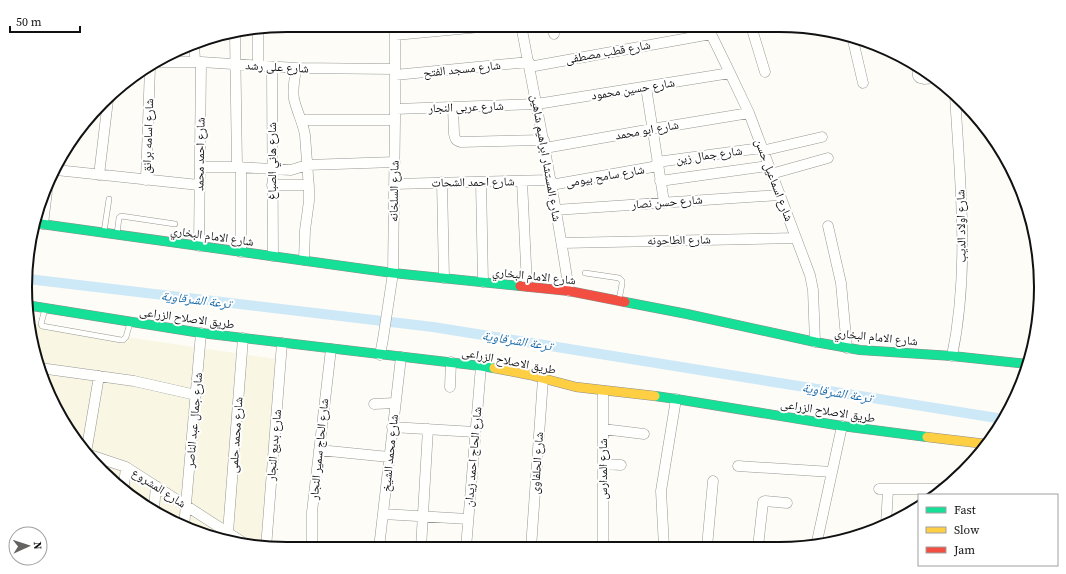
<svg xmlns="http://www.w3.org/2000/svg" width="1066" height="574" font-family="'Source Serif 4','Noto Naskh Arabic',serif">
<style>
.farmland{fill:#f9f7e4}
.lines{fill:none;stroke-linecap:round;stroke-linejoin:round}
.canal{stroke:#cde8f7;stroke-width:10}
.lane-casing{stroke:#979795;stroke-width:6}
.street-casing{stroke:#979795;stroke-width:11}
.fast-casing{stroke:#8e8d8b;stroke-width:10}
.slow-casing{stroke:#8e8d8b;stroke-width:10}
.jam-casing{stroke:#8e8d8b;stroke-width:10}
.lane{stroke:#fffffe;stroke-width:5}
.street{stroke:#fffffe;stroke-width:10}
.fast{stroke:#16e098;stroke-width:9}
.slow{stroke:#ffcf43;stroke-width:9}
.jam{stroke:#f24e42;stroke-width:9}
.labels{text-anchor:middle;stroke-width:4;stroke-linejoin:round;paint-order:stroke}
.street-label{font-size:12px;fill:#111;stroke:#fff}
.water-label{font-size:13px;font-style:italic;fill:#1768a6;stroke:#fff}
.rim{fill:none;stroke:#111;stroke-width:2}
</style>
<rect width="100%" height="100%" fill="#fdfcf7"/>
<path class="farmland" d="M30,323L276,359L262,547L219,540L171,522L90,460L45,387Z"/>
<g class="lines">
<path class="canal" d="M28,279L433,327L1003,419"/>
<g class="lane-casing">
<path id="lane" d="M104,232L109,199
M117,234L119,218L121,216L175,224
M585,273L619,278L622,281V284L619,300
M45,309L41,324L42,326L121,340H123L126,337L130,323"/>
</g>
<g class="street-casing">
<path id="street" d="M521,25C538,114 556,202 569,291
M553,25L554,34
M705,25L711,34L730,73L749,113L810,275L813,290L815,342
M751,26L765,72
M258,30V66
M235,34L237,167
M395,35L502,25
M852,36L863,83
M194,43L195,61
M160,62H201L296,68L395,69
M917,66L918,76L920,78L924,79L936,78
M272,67L273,256
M529,67L711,34
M296,68C295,78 292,89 294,99C297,112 303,123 305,135L309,189V201L305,230L304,260
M395,75L529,62
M646,87L664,202
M453,107L454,134C455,139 456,141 461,142L544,140
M395,109L537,104L730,73
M302,120H395
M545,148L652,129L749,113
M762,151L822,137
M657,162L761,148
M200,167H237L291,170L307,165L395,162
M241,167V252
M56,170L199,185
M771,174L828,158
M99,175L108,100
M146,180L150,67
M522,181L527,286
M660,181L768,166
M442,182L444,278
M481,182L483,282
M394,184L551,180
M272,185H309
M551,185L658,166
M555,210L779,195
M43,224L47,191
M828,226L841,283L847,348
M562,243L796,238
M199,246L201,62
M380,355L383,339L393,273L395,120V25
M952,356C970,270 960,182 955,95
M40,368L134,381L196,395
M450,387L451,362
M603,391V547
M374,404L395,403
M392,427L475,432
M603,429L644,434
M319,450L389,457
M86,453L99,376
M87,454L126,467L247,545
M603,464L621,465
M738,466L832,472
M124,486L126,467
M879,489H944
M154,509L156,486
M383,514L468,519
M886,525L888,490
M184,527L201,333
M228,532L243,338
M222,541L223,529
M816,546L842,426
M664,547L661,491L676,399
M707,547L713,481
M758,547L763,502L765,501L787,503
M266,548L282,343
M312,548V512L331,349
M379,548L401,357
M421,548L428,429
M466,548L481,366
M531,548L543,379"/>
</g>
<g class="fast-casing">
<path id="fast" d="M34,223L393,273L520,286
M625,302L687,314L815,342L860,350L952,356L1028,364
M26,305L201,333L481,366L494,368
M655,396L676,399L842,426L927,437"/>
</g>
<g class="slow-casing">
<path id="slow" d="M494,368L530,375L576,387L655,396
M927,437L986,444"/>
</g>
<g class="jam-casing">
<path id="jam" d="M520,286L569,291L625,302"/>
</g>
<use href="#lane" class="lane"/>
<use href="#street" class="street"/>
<use href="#fast" class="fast"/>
<use href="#slow" class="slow"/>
<use href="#jam" class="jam"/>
</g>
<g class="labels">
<g class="street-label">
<text transform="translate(608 52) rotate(-10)" y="4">شارع قطب مصطفى</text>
<text transform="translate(277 67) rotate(3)" y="4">شارع على رشد</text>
<text transform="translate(462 69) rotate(-6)" y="4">شارع مسجد الفتح</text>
<text transform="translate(633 89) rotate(-9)" y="4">شارع حسين محمود</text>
<text transform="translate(466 107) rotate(-2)" y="4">شارع عربى النجار</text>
<text transform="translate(647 130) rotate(-10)" y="4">شارع ابو محمد</text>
<text transform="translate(148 136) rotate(-88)" y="4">شارع اسامه برانق</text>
<text transform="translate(200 154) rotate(-89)" y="4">شارع احمد محمد</text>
<text transform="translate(709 155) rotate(-8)" y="4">شارع جمال زين</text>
<text transform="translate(546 158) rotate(80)" y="4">شارع المستشار ابراهيم شاهين</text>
<text transform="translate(272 161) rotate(-90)" y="4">شارع هاني الصباغ</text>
<text transform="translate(605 176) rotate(-10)" y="4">شارع سامح بيومى</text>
<text transform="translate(774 180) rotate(69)" y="4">شارع اسماعيل حسن</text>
<text transform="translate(473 182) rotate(-1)" y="4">شارع احمد الشحات</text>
<text transform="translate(394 191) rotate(-89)" y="4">شارع السلخانه</text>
<text transform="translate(667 202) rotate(-4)" y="4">شارع حسن نصار</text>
<text transform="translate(961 226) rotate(-91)" y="4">شارع اولاد الديب</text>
<text transform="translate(212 236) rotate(8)" y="4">شارع الامام البخاري</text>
<text transform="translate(679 240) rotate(-1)" y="4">شارع الطاحونه</text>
<text transform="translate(534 276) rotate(6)" y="4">شارع الامام البخاري</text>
<text transform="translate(187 318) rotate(8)" y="4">طريق الاصلاح الزراعى</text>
<text transform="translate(876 337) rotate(6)" y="4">شارع الامام البخاري</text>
<text transform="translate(509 361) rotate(11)" y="4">طريق الاصلاح الزراعى</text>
<text transform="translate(828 411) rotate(9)" y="4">طريق الاصلاح الزراعى</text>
<text transform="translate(194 420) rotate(-85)" y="4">شارع جمال عبد الناصر</text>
<text transform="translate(236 435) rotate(-86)" y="4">شارع محمد حلمى</text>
<text transform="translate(274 445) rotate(-85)" y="4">شارع بديع النجار</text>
<text transform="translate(319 449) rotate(-84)" y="4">شارع الحاج سمير النجار</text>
<text transform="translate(390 453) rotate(-84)" y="4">شارع محمد الشيخ</text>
<text transform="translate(473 457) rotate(-85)" y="4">شارع الحاج احمد زيدان</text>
<text transform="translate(537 463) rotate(-86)" y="4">شارع الحلفاوى</text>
<text transform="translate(603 469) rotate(-90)" y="4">شارع المدارس</text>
<text transform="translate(159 488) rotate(33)" y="4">شارع المشروع</text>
</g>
<g class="water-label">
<text transform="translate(196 299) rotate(7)" y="5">ترعة الشرقاوية</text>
<text transform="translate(517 340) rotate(9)" y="5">ترعة الشرقاوية</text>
<text transform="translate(837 392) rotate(9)" y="5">ترعة الشرقاوية</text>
</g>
</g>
<path d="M0 0H1066V574H0ZM287 32H779A255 255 0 0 1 1034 287V287A255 255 0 0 1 779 542H287A255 255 0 0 1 32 287V287A255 255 0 0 1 287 32Z" fill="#fff" fill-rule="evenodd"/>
<path class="rim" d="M287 32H779A255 255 0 0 1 1034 287V287A255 255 0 0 1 779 542H287A255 255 0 0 1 32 287V287A255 255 0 0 1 287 32Z"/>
<rect x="918" y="494" width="140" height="72" fill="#ffffff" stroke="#a0a0a0"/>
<rect x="926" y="507" width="20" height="6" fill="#16e098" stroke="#a0a0a0"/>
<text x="954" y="514" font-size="12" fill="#111111">Fast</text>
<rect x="926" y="527" width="20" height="6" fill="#ffcf43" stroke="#a0a0a0"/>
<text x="954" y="534" font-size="12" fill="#111111">Slow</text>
<rect x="926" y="547" width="20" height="6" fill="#f24e42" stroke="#a0a0a0"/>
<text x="954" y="554" font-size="12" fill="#111111">Jam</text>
<g transform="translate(28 546) rotate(87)"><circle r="19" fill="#ffffff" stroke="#a0a0a0"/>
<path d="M0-3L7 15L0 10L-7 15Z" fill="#646362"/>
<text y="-6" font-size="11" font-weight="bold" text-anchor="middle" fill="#111111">N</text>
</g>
<path d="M10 26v6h70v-6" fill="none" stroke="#111111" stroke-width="2"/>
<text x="16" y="26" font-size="12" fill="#111111" stroke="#ffffff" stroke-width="3" paint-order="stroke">50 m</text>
</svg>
